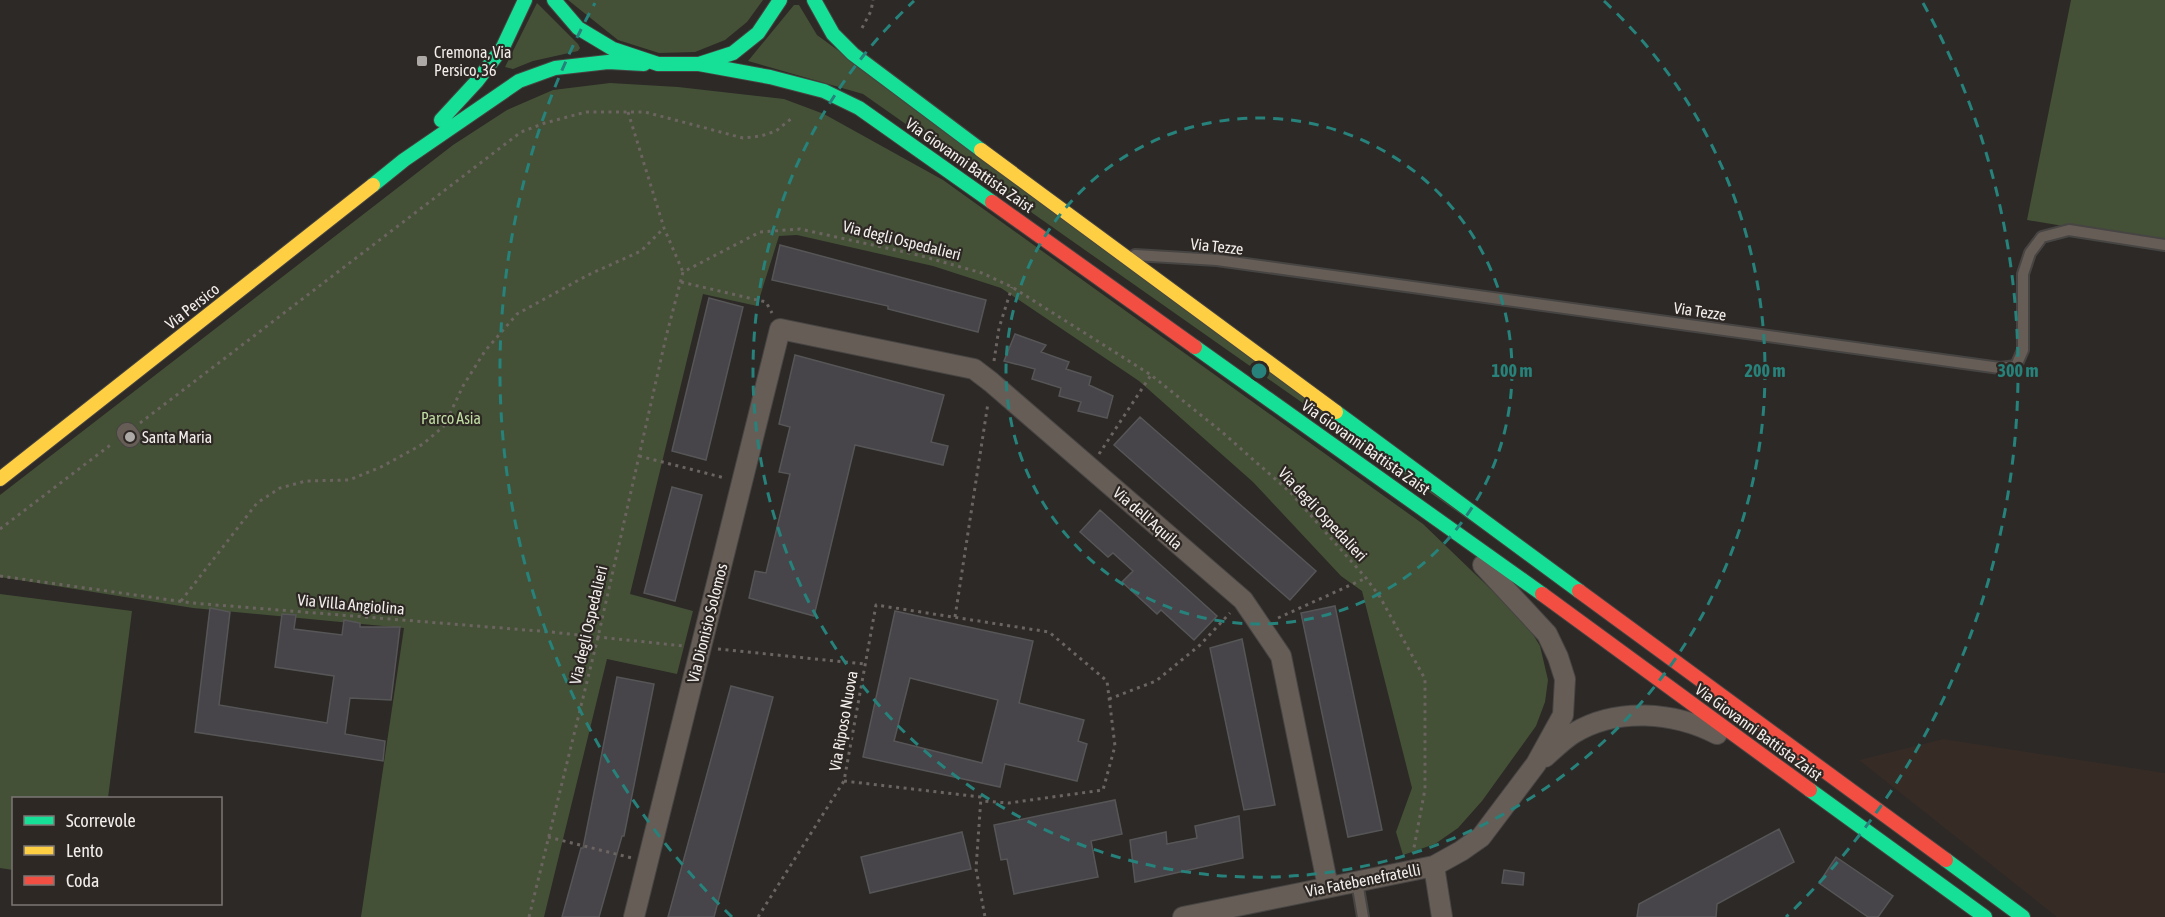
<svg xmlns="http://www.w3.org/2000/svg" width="2165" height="917" font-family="'Asap Condensed',sans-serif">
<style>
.built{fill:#362b25}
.green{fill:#445136}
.building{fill:#47444a;stroke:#575657;stroke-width:1.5;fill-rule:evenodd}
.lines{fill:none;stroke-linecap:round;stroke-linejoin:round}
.lane-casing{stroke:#474543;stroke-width:14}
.street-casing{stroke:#474543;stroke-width:22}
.fast-casing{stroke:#474543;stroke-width:16}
.slow-casing{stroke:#474543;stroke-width:16}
.jam-casing{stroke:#474543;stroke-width:16}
.path{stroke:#6b6460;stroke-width:3;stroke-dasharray:3 4.5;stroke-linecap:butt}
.lane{stroke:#675d57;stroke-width:10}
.street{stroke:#675d57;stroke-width:20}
.fast{stroke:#16e098;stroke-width:14}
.slow{stroke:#ffcf43;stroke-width:14}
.jam{stroke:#f24e42;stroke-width:14}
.ring{fill:none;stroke:#26827b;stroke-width:3;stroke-dasharray:10 8}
.poi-dot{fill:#ada9a7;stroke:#2e2825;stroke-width:2}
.labels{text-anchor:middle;stroke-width:4.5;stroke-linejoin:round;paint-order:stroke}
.poi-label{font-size:16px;fill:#f2eeec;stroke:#2e2825;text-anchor:start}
.street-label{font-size:16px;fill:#f2eeec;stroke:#2e2825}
.park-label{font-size:16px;fill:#bfdca1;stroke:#2e2825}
.centre{fill:#26827b;stroke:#2e2825;stroke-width:3}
.ring-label{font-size:18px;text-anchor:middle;font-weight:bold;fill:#26827b;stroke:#2e2825;stroke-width:4.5;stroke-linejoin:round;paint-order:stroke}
</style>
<rect width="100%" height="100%" fill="#2c2927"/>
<path class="built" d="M1943,739L2165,773V917H2057L1859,760Z"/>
<path class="green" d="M568,0H763L747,22L725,40L695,52L659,53L618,40Z
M2071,0H2165V243L2027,220Z
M537,3L578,44L580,48L578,51L533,61L513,69L505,67Z
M794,5H799L817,35L1718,695L863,94L748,61Z
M610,83L678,87L784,99L824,114L943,180L1423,524L1526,623L1540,646L1548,680L1545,702L1536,726L1482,801L1458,828L1435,844L1403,855L1396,832L1412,788L1362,591L1341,576L1253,482L1139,381L1001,288L933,266L797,235L779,236L757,306L703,294L630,594L693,611L677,674L607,659L544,917H361L404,628L193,608L0,577V495L453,145L507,110L553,90Z
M0,594L132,611L108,798H14L13,870L0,868Z"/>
<path class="building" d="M780,245L986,300L978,332L888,309V306L772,280Z
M709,298L743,307L706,460L672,451Z
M1015,334L1046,345L1041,352L1069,362L1066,369L1091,377L1089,385L1113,396L1107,418L1078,411L1081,402L1059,396L1061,388L1032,379L1035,369L1004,361Z
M795,355L944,395L931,442L948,446L943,465L855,445L814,616L749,598L755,571L766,573L790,474L779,472L790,427L779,424Z
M1140,417L1316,571L1290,600L1114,445Z
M672,487L702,495L675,601L644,593Z
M1100,510L1217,616L1194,640L1161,610L1157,614L1122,582L1133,571L1113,553L1108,557L1080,532Z
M1335,606L1382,830L1348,837L1301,613Z
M210,608L230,612L219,705L327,723L334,676L275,667L282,614L296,615L294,629L342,635L344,620L360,623V627H400L391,700L350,698L345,734L385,741L383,761L195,732Z
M895,611L1033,641L1019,703L1084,720L1078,741L1087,744L1077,781L1005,764L1000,787L863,757ZM910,678L998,700L982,763L894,741Z
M1242,639L1275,805L1244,810L1210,648Z
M617,677L654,684L624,836H622L599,917H562L581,848H583Z
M731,686L773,697L714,917H668Z
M1115,800L1122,834L1091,841L1098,877L1014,894L1007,859L1001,860L994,825Z
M1239,816L1243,858L1135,882L1130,840L1166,832L1167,844L1197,838L1195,826Z
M1779,829L1794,862L1717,904L1716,917H1637L1639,904Z
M962,832L971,869L870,893L861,857Z
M1836,857L1893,896L1878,917H1868L1819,883Z
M1504,870L1524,873L1523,885L1502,883Z"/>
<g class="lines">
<g class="lane-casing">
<path id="lane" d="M1135,255L1217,260L2000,368L2016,366L2023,350V274L2030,253L2042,237L2069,230L2165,245
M1357,882L1363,917"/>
</g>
<g class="street-casing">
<path id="street" d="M127,433L130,437
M1545,757C1554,749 1564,739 1574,733C1617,707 1674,712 1717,734
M1434,866L1442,917
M634,917L780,329L974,369L991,382L1243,600L1281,656L1328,887
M1183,917L1434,866L1461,851L1481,837L1536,764L1563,715L1565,679L1558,657L1547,634L1483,565"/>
</g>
<g class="fast-casing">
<path id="fast" d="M554,0L578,28L613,49L658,64H699L770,77L824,91L859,108L992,202
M814,0L833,34L853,54L981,150
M699,64L733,53L758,33L780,0
M441,120L477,81L503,47L525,0
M373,185L404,160L519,81L555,68L608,62L644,64
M1195,347L1542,594
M1336,412L1579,591
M1810,790L1985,917
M1946,860L2023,917"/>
</g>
<g class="slow-casing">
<path id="slow" d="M981,150L1336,412
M0,479L373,185"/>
</g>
<g class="jam-casing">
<path id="jam" d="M992,202L1195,347
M1579,591L1946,860
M1542,594L1810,790"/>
</g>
<path class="path" d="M862,28L871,11L873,0
M628,112L664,228L683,272
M681,282L766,302L772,313
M994,361L999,328L1012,287
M140,423L521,132L545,123L586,112H645L743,138L761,136L776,131L792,118
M1099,454L1151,375
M639,456L725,478
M0,529L113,443
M0,576L192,603L551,632L684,646
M181,601L257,503L280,488L306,481L349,480L381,467L423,444L444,426L463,386L485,351L517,314L588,275L641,251L664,228
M955,617L988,403
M1278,618L1366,578
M718,649L865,664
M1109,699L1156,681L1200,645L1230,613
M844,781L981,797L976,869L985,917
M548,837L632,858
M529,917L598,637L666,337L683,272L760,232L800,229L918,255L982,273L1012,287L1151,375L1222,432L1291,493L1366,578L1380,597L1425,679V789L1413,853
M758,917L844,781L876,605L1049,632L1107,681L1115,746L1103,790L1009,803L981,801"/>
<use href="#lane" class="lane"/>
<use href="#street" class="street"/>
<use href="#fast" class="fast"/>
<use href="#slow" class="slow"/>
<use href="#jam" class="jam"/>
</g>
<g class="ring">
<circle cx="1259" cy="371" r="253"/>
<path d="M1604 1A506 506 0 1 1 914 1"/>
<path d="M732 917A759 759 0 0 1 595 3M1923 3A759 759 0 0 1 1786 917"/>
</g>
<g class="poi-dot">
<rect x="416" y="55" width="12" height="12" rx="3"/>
<circle cx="130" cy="437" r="6"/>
</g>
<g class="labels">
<g class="poi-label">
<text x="434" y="58">Cremona, Via<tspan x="434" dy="18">Persico, 36</tspan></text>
<text x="142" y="443">Santa Maria</text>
</g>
<g class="street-label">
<text transform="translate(970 165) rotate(35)" y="6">Via Giovanni Battista Zaist</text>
<text transform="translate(902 240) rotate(14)" y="6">Via degli Ospedalieri</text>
<text transform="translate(1217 246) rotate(6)" y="6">Via Tezze</text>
<text transform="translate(192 306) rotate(-38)" y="6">Via Persico</text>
<text transform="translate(1700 311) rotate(8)" y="6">Via Tezze</text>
<text transform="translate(1366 447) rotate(35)" y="6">Via Giovanni Battista Zaist</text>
<text transform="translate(1323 514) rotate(47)" y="6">Via degli Ospedalieri</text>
<text transform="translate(1148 518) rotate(41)" y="6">Via dell'Aquila</text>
<text transform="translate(351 604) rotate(5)" y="6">Via Villa Angiolina</text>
<text transform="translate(707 623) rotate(-76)" y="6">Via Dionisio Solomos</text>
<text transform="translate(588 625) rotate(-77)" y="6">Via degli Ospedalieri</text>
<text transform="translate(843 721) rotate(-80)" y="6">Via Riposo Nuova</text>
<text transform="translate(1759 732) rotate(36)" y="6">Via Giovanni Battista Zaist</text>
<text transform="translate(1363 880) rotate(-11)" y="6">Via Fatebenefratelli</text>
</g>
<g class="park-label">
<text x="451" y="424">Parco Asia</text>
</g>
</g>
<circle cx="1259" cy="371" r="9" class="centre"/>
<g class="ring-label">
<text x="1512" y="377">100 m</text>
<text x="1765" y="377">200 m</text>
<text x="2018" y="377">300 m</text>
</g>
<rect x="12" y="797" width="210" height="108" fill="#2e2825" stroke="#7c7775" stroke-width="1.5"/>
<rect x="24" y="816" width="30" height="9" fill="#16e098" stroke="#7c7775" stroke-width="1.5"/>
<text x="66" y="827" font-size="18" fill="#f2eeec">Scorrevole</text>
<rect x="24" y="846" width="30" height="9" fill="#ffcf43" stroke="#7c7775" stroke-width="1.5"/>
<text x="66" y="857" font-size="18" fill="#f2eeec">Lento</text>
<rect x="24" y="876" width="30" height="9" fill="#f24e42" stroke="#7c7775" stroke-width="1.5"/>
<text x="66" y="887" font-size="18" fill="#f2eeec">Coda</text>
</svg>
